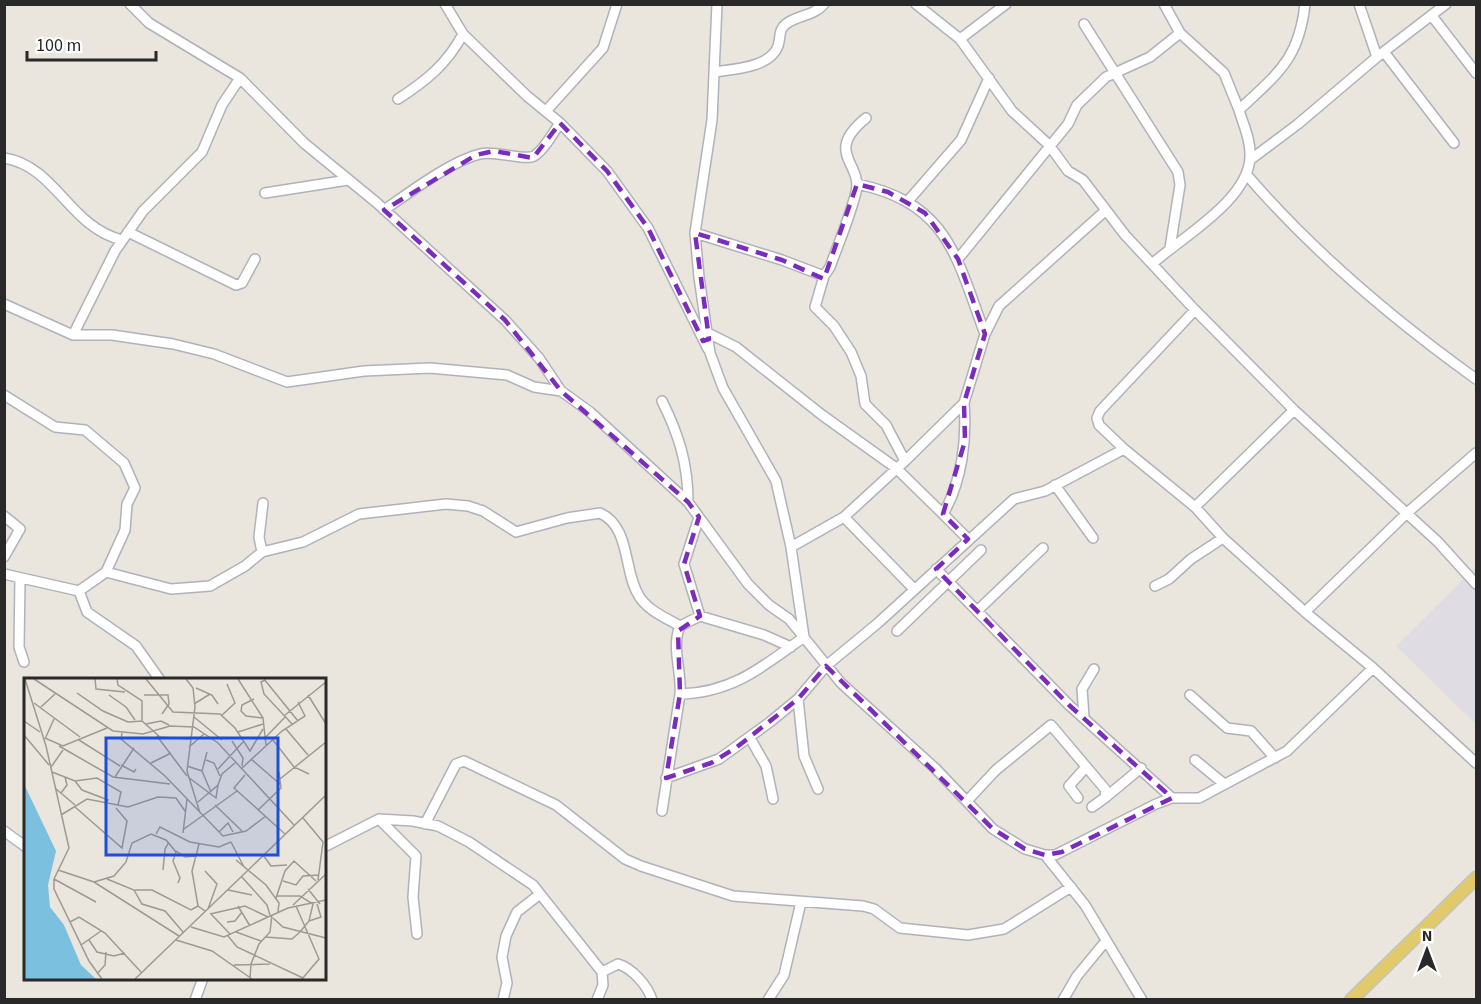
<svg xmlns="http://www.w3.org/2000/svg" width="1481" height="1004" font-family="'Source Sans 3',sans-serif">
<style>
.industrial{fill:#dfdde3}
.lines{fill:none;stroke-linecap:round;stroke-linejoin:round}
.minor-casing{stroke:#b0b2bb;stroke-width:12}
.major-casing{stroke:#c3c3c3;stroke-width:15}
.minor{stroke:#fff;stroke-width:9}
.major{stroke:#e0ca6c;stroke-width:12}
.marked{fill:none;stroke:#7b2cbf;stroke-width:4.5;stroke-dasharray:12 8;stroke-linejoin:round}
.inset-road{fill:none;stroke:#9d9a95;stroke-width:1.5}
.view{fill:#1d4ed8;fill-opacity:0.15;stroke:#1d4ed8;stroke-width:3}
.inset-edge{fill:none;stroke:#292929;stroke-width:3}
</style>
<rect width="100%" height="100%" fill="#eae5dd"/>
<path class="industrial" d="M1476,567V724L1396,646Z"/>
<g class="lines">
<g class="minor-casing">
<path id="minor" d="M130,4L149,23L240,78L304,143L377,203L505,320L539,358L561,391L590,412L688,502L748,584L769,605L789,619L841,683L936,769L993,829L1025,849L1045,855H1055L1156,804L1172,798H1199L1287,751L1373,668
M445,4L463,34L527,96L560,123L607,171L648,228L708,349
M717,4L712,120L695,233L699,277L710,353L723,388L776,481L791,547L804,637
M916,4L960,39L1012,111L1049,145L1068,171L1083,180L1125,235L1195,310L1294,410L1438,542L1476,584
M1164,4L1180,33L1224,73L1239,110C1277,74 1299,60 1305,4
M1359,4L1377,57
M1432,16L1476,73
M1084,24L1178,172L1180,185L1170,248
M960,39L1006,4
M1384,52L1454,143
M714,72C733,69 770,68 778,46C781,37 778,30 786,24C797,15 814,16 824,4
M398,99C426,81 447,64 463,34
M546,111L603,48L617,4
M4,158C56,166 69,227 122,240
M1250,160L1298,124L1377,57L1446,4
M1246,174C1312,251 1394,320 1476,379
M857,184C948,203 956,256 985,334
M265,193L348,180
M908,201L961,140L989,78
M384,210C409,193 451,161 480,154C494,150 525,161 534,156C544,150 553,133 560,123
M128,232L236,285L242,283L255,259
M695,233L782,260L824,276L830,267C839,242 850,217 856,192C863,163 823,153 866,118
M958,259L1068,124L1077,105L1106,77L1150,57L1180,33
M1152,264C1182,237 1250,199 1250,156C1251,140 1243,124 1239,110
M824,276L815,307L834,326L851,352L861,376L865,404L886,425L905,461
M4,304L73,335H112L173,344L214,354L287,382L364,371L430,368L507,375L534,387L561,391
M1195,310L1100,411L1097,418L1099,425L1124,449L1195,507L1223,538L1305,612L1373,668L1476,763
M708,333L736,347L822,415L896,468L943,514C962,482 967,439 964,403
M73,335L115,251L143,211L202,152L222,105L240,78
M4,395L55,427L85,430L124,463L135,488L127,504L125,530L106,572
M662,401C679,435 688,464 688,502
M1055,485L1093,538
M1195,507L1294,410
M943,514L968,539
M4,516L20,529L4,557
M699,517L684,564L700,616
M844,517L914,589
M791,547L844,517L905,461L964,403L985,334L999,306L1105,211
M262,552L259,537L263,503
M936,569L1069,705L1172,798
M4,574L79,591L106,572L171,589L210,586L245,566L262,552L303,542L359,514L446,504L468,506L483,511L516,532L567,518L600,513C631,527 623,571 639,596C647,610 666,618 680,626
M20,579L19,647L24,662
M1155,586L1169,579L1191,559L1223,538
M79,591L87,612L136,646L160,680
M977,611L1043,548
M1305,612L1407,513L1476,453
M897,631L981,550
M680,694C732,693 764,666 804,637
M1190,695L1227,728L1251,731L1275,758
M798,699L804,756L818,789
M1084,717L1082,689L1094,669
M750,738L766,766L773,799
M1195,760L1223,783
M666,778L719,759L770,722L798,699L826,666L878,623L1014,499L1045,491L1124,449
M1106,797L1141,768
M1078,798L1069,786L1086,767
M967,801L996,770L1051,725L1105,789L1106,797L1092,807
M662,811L680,694C682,672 671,647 680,626L700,616L764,635L791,647
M379,819L416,856L413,897L417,934
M425,824L456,764L464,761L556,805L625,859L641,866L733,896L863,906L874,909L900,928L968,935L1004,929L1071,887
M4,831L26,847
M324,847L379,819L413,821L438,826L469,842L533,885L602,972L603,985L597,1000
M1045,855L1085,905L1142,1000
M602,972L618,964C632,968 648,986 652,1000
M195,1000L203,978
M503,1000L507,983L502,957L506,936L517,912L540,894
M768,1000L784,975L801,902
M1063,1000L1077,976L1105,942"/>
</g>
<g class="major-casing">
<path id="major" d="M1351,1000L1476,878"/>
</g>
<use href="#minor" class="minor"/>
<use href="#major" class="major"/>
</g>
<path class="marked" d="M560,123L607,171L648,228L703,341L709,339L695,233L782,260L824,279L857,184L888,192L925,213L958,259L985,334L964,403L965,441L943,514L968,539L936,569L1069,705L1172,798L1062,852L1045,855L1025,849L993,829L826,666L798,699L737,747L711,763L666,778L680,694L678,631L700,616L684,564L699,517L688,502L561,391L505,320L384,210L476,155L494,151L533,158Z"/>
<g transform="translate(24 678)">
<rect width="302" height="302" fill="#eae5dd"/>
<path d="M0,106L32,173L24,207L26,229L40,247L57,287L72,301H0Z" fill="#7cc0e0"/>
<path class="inset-road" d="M1,1L22,68L45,170L30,201V211L65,283L78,301M10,1L89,53L119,56L146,48L170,49L194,65L270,147M71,1L72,11L101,14M93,1L94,7L118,23V43M122,1L149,34L196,36L211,50L226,73L239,51M162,1L169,10L171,29L163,93L176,135M214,1L239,40L242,67M240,1L274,43M241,2L237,4L240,16L269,47M172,10L188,17L194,26M53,15L79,33L104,44L118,43L136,59L165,61M85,17L102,29L111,42M120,17H144L145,26L138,36M284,17L302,46M230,21L218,27L217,33L222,38L239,40M10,25L56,59M170,26L186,16M17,29L31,16M261,37L302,4M197,38L211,25L203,6M170,39L198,62M0,43L16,54M122,46L137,43L145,47M262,51L284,77M214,54L239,46M98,55L97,61L141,98L199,158L222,153L242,138M0,57L25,87M133,58L163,98M21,60L39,68L83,50M21,61L30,41M240,61L262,38M55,62L96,88M249,62L270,89L285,96M208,63L219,80L218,88M35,68L89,99L146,106M165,69L180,56M227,81L257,107M182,82L190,85L196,98M127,85L147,75M97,87L110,94L112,91M163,88L178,93L183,74M27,89L39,72M194,91L219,64M217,91L258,53L281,38L274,24M178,93L187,114M28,94L51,103L73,100L97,114L94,127M221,97L210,110L261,156M91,99L110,70M164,99L192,120L194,107M256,101L302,64M51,103L58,112L84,122L81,127M31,110L51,127M37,115L43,107L41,99M174,124L194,107L198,96L211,85M191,127L218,153M51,129L98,170L103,143L92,130M234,132L257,110L255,94M37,137L63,121L104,129L134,119L152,120L161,133M279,140L299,164L294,202M160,151L213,113M195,154L204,145L209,154M159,155L163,121M132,156L136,149L166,164L195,169L207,164M207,164L220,189M175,166L168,193L174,228L181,233M152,173L161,179L171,178M239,177L247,188L263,187M212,182L242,207L255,225L254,234M34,192L70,204L155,258M139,192L141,171L145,164M181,193L193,206L184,231M217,198L243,227L246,237M30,201L72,224M83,201L110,212L118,226L141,233L159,254M259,203L272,207L279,198L295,197M70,204L90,198L102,184L108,165L127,156L142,162L152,174L149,183L156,200L154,205M284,211L296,226M111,212H128L167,232L174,228M204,212L228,217M253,218H276L289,226L285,243L276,254M252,220L261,193L270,183L292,203M269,227L302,196M214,228L226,248M272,228L295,281L278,301M186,236L221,228L244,239M187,236L206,256M249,240L259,249L302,260M285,243L297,239L293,226M46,244L55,239L81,255L117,294M203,244L211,243L218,234M167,249L200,259L264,230L302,222M212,254L237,263M204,258L213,269L279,300M241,259L268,261L276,254M65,262L73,274L90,278L101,275M152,262L188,273L228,301M57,267L77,253M210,287L246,286M73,296L81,287L82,274M226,300L227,286L235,266L246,254L248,237M111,301L302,117"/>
<path class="view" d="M82,60H254V177H82Z"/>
<rect width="302" height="302" class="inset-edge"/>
</g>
<rect width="1481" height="1004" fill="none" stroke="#292929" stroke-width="12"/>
<g transform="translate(1427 950)" stroke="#ffffff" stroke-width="4.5" paint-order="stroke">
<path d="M0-4.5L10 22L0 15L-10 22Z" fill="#292929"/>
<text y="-9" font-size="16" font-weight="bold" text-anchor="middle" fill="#292929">N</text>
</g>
<path d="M27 51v9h129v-9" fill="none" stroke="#292929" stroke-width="3"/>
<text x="36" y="51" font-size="18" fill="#292929" stroke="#ffffff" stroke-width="4.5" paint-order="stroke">100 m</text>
</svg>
